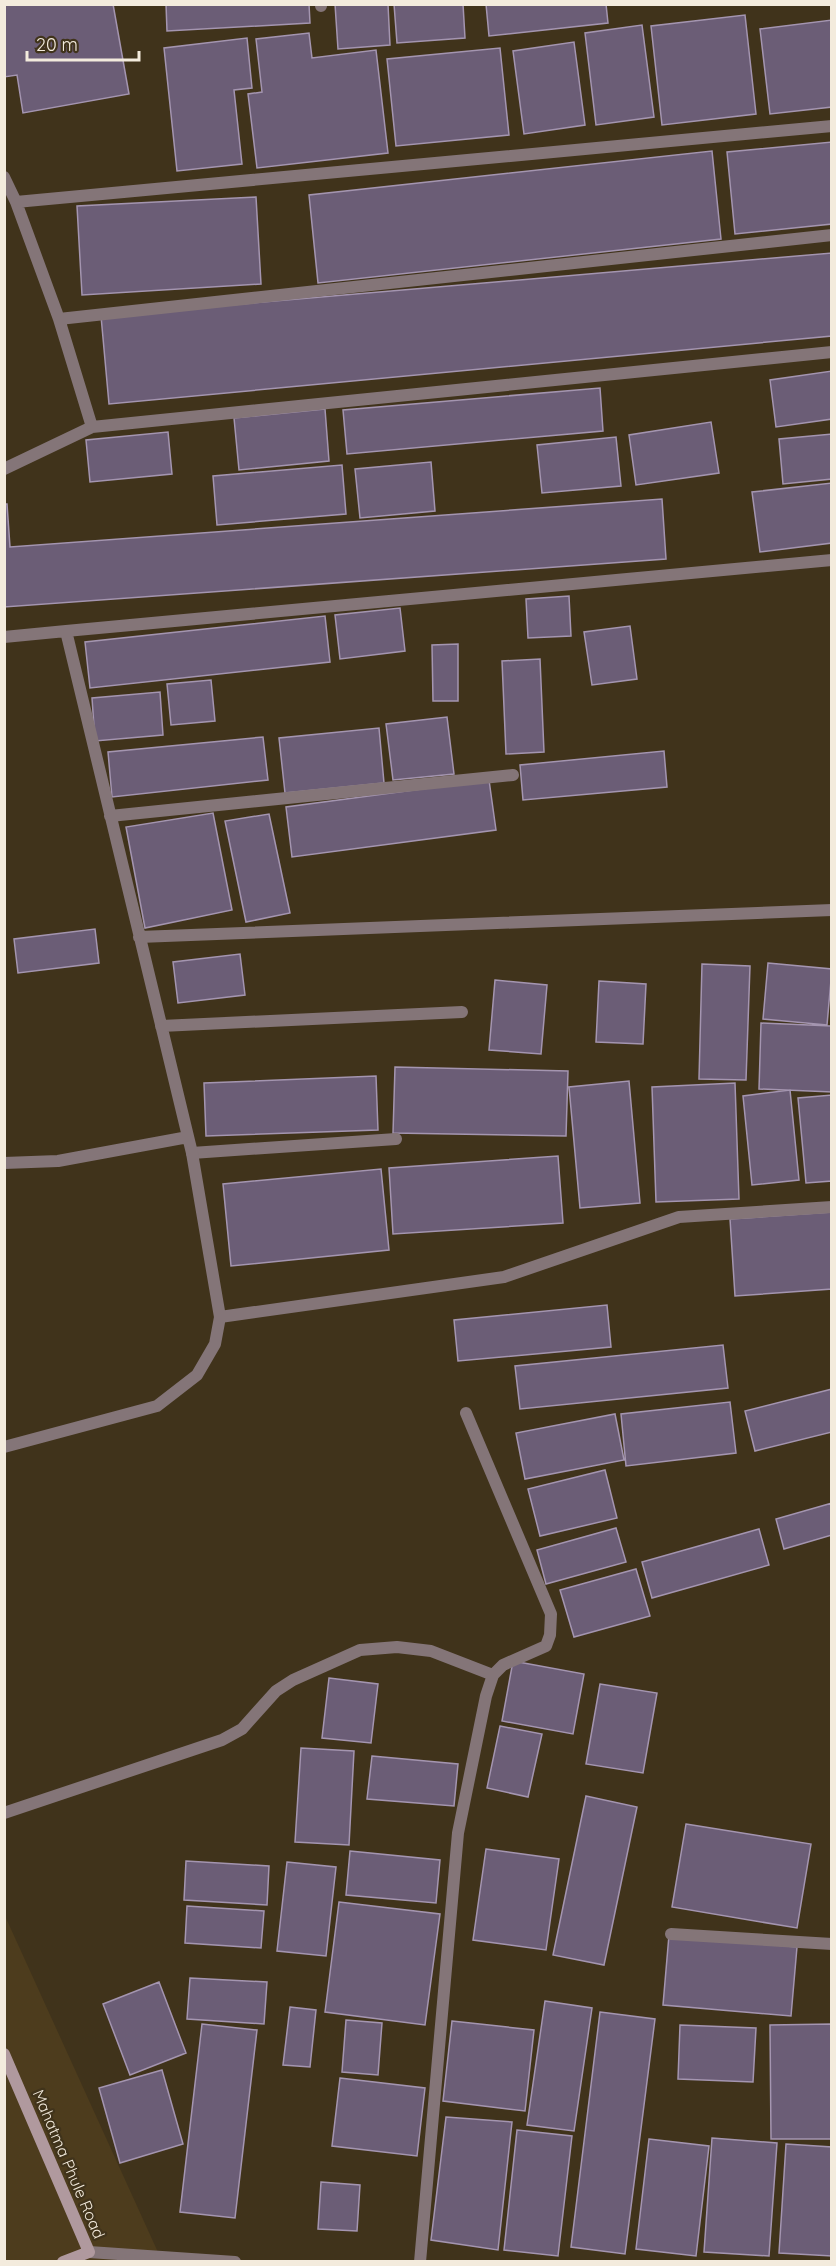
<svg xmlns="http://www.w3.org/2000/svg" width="836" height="2266" font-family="Quicksand,sans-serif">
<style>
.built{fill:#4d3c1d}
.building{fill:#6b5d76;stroke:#a495b0;stroke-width:1.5}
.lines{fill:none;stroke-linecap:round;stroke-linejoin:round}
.lane{stroke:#847578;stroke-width:12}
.street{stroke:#847578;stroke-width:12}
.secondary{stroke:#b0999e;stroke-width:12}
.labels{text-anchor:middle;stroke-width:4.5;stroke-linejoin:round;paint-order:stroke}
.street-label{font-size:16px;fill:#f3ebdd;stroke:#40331b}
</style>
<rect width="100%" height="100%" fill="#40331b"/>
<path class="built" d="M5,1916L162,2261H5Z"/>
<path class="building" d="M4,4H113L129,94L23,113L17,75L4,77Z
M166,4H309L310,23L167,31Z
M335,4H388L390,45L338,49Z
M394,4H463L465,38L397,43Z
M486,4H606L608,23L489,36Z
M745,15L756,114L662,125L651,26Z
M832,20V107L770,114L760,29Z
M642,25L654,117L596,125L585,33Z
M309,33L312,58L376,50L388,153L257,168L248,94L262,92L256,39Z
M247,38L252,88L234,90L242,164L177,171L164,48Z
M574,42L585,125L524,134L513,51Z
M500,48L509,135L396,146L387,59Z
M832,142V224L735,234L727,152Z
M712,151L721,239L318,283L309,195Z
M256,197L261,284L82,295L77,206Z
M832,253V336L109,404L101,316Z
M832,371V419L776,427L770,380Z
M600,388L603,431L347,454L343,410Z
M325,409L329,461L239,470L234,418Z
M711,422L719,473L636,485L629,435Z
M168,432L172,474L90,482L86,440Z
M832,434V479L783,484L779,439Z
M616,437L621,486L542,493L537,445Z
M431,462L435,511L360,518L355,469Z
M342,465L346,514L217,525L213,476Z
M832,483V543L760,552L752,492Z
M662,499L666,559L4,607V504H7L10,547Z
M569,596L571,636L528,638L526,599Z
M400,608L405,651L340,659L335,615Z
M325,616L330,662L90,688L85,642Z
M630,626L637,679L592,685L584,632Z
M458,644V701H433L432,645Z
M540,659L544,752L506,754L502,661Z
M211,680L215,721L171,725L167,684Z
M160,692L163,735L95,741L92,698Z
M447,717L454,774L393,780L386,724Z
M379,728L384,783L285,793L279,738Z
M263,737L268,780L112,797L108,752Z
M664,751L667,787L523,800L520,765Z
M489,780L496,830L292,857L286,807Z
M213,813L232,910L145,928L126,827Z
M269,814L290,913L246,922L225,821Z
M95,929L99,963L18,973L14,939Z
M240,954L245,995L178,1003L173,962Z
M768,963L832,969L827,1025L763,1019Z
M702,964L750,966L746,1080L699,1079Z
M495,980L547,985L541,1054L489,1050Z
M599,981L646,984L643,1044L596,1042Z
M761,1023L832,1026V1092L759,1089Z
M395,1067L568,1071L566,1136L393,1133Z
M376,1076L378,1130L206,1136L204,1083Z
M629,1081L640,1203L580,1208L569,1087Z
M735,1083L739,1199L656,1202L652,1087Z
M790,1090L799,1180L752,1185L743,1096Z
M832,1095V1181L806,1183L798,1098Z
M558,1156L563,1223L393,1234L389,1168Z
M381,1169L389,1250L231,1266L223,1184Z
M832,1212V1289L735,1296L730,1219Z
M607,1305L611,1347L458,1361L454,1320Z
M723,1345L728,1388L520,1409L515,1366Z
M832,1389V1432L755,1451L745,1411Z
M730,1402L736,1453L626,1466L621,1414Z
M615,1414L624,1460L525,1479L516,1433Z
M605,1470L617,1518L540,1536L528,1489Z
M832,1503V1535L784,1549L776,1519Z
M616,1528L626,1562L546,1584L537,1550Z
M759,1529L769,1565L652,1598L642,1562Z
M636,1569L650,1616L574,1637L560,1590Z
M513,1661L584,1674L573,1734L502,1721Z
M329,1678L378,1684L371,1743L322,1738Z
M600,1684L657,1693L643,1773L586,1764Z
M500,1726L542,1734L528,1797L487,1788Z
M301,1748L354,1751L349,1845L295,1842Z
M372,1756L458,1764L454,1806L367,1799Z
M586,1796L637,1807L604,1965L553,1955Z
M686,1824L811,1844L797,1928L672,1907Z
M486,1849L559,1859L546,1950L473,1940Z
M350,1851L440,1860L436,1903L346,1895Z
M186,1861L269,1866L267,1905L184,1900Z
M287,1862L336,1867L326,1956L277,1951Z
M339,1902L440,1914L425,2025L325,2012Z
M187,1906L264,1911L261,1948L185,1943Z
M669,1935L797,1947L791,2016L663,2005Z
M190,1978L267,1982L264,2024L187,2019Z
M159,1982L186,2053L130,2075L103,2004Z
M545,2001L592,2008L574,2131L527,2125Z
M290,2007L316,2010L310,2067L283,2065Z
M600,2012L655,2019L625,2254L571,2247Z
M346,2020L382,2023L378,2075L342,2072Z
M452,2021L534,2030L525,2111L443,2101Z
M202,2024L257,2030L235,2218L180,2212Z
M832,2024V2139H771L770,2025Z
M680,2025L756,2028L753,2082L678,2079Z
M162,2070L183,2144L120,2163L99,2088Z
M340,2078L425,2088L417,2156L332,2146Z
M446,2117L512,2122L498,2250L431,2240Z
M517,2130L572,2136L558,2256L504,2250Z
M712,2138L777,2143L769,2256L704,2252Z
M649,2139L709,2146L696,2256L636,2249Z
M786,2144L832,2147V2256L779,2253Z
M321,2182L360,2185L357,2231L318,2229Z"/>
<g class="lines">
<path class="lane" d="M192,1153L396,1139"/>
<path class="street" d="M321,4V6
M4,177L16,202
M59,319L16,202L832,126
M92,427L59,319L832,235
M4,469L92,427L832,352
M66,631L832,560
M4,637L66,631L192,1153L220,1317L215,1344L197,1375L157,1406L4,1447
M110,816L513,775
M139,937L832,910
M161,1026L462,1012
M4,1163L58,1161L188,1137
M220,1317L504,1277L679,1217L832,1207
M4,1813L222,1740L242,1729L276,1691L293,1680L360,1650L397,1647L431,1651L493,1675
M671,1934L832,1944
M89,2252L235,2262
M420,2262L458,1833L486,1696L493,1675L503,1665L546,1646L550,1635L551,1614L466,1413"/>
<path class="secondary" d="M4,2054L89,2252L63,2262"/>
</g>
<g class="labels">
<g class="street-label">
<text transform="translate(69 2164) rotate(67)" y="6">Mahatma Phule Road</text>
</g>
</g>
<rect width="836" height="2266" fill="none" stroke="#f3ebdd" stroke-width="12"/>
<path d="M27 51v9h112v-9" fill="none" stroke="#f3ebdd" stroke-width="3"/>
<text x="36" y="51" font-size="18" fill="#f3ebdd" stroke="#40331b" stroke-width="4.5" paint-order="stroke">20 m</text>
</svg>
